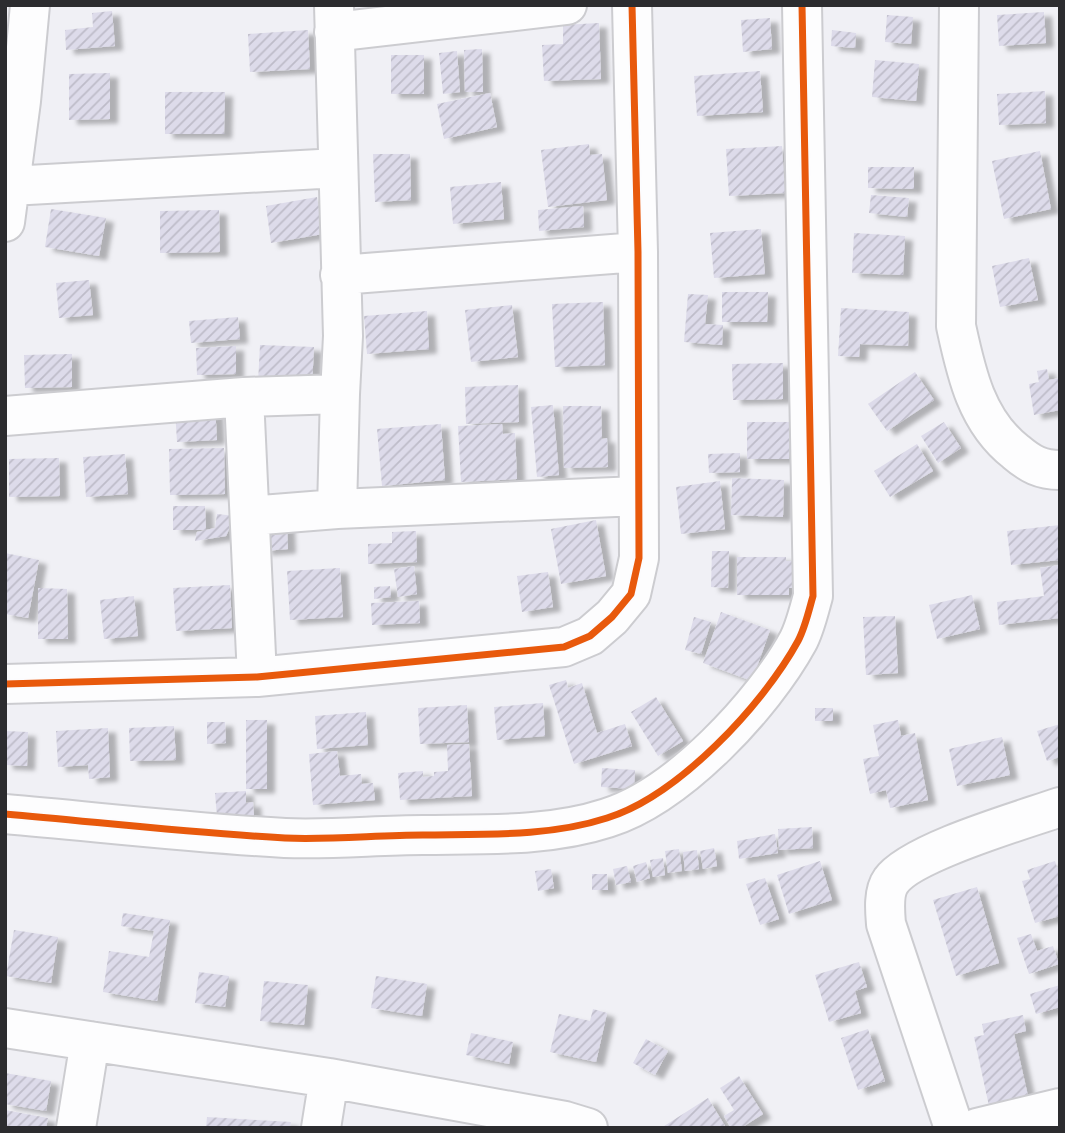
<svg xmlns="http://www.w3.org/2000/svg" width="1065" height="1133" font-family="'PT Sans Narrow',sans-serif">
<style>
.building{fill:url(#building-hatch);filter:url(#shadow)}
.lines{fill:none;stroke-linecap:round;stroke-linejoin:round}
.minor-casing{stroke:#ccccd0;stroke-width:42}
.minor{stroke:#fdfdfe;stroke-width:38}
.cycleway-casing{stroke:#fcfcfe;stroke-width:11}
.cycleway{stroke:#e8590c;stroke-width:7}
</style>
<defs>
<pattern id="building-hatch" width="6" height="6" patternUnits="userSpaceOnUse" patternTransform="scale(1.75)"><rect width="6" height="6" fill="#dddbea"/><path d="M-1 1l2-2M0 6l6-6M5 7l2-2" fill="none" stroke="#bebcc9"/></pattern>
<filter id="shadow"><feDropShadow dx="8" dy="4.5" stdDeviation="2" flood-color="#0004"/></filter>
</defs>
<rect width="100%" height="100%" fill="#f0f0f5"/>
<path class="building" d="M112,11L115,46L66,50L65,30L93,27L92,13Z
M1044,12L1046,43L999,46L997,15Z
M887,15L913,17L911,44L885,42Z
M770,18L772,49L743,52L741,20Z
M599,23L601,79L544,81L542,45L563,44V25Z
M308,30L310,69L250,72L248,34Z
M832,30L856,33L855,48L831,46Z
M482,49L483,92H465L464,50Z
M457,51L460,92L443,94L439,53Z
M391,55H424V94H391Z
M875,60L919,64L916,101L872,97Z
M760,71L763,112L697,116L694,76Z
M110,73V119L69,120V74Z
M1045,91L1046,123L999,125L997,94Z
M165,92H225L224,134H165Z
M490,93L497,127L444,139L437,104Z
M589,144L590,155L602,154L607,200L548,207L541,150Z
M782,146L785,193L729,196L726,149Z
M1040,151L1051,209L1004,219L992,161Z
M373,154H410L411,200L375,202Z
M868,167H914V189L868,188Z
M501,182L504,219L453,224L450,187Z
M871,195L909,198L907,217L869,213Z
M317,197L323,234L271,243L266,206Z
M583,206L584,227L539,231L538,210Z
M51,209L106,218L99,256L45,247Z
M219,210L220,252L160,253V211Z
M761,229L765,274L714,278L710,233Z
M854,233L905,236L903,275L852,273Z
M1029,258L1038,300L1000,307L992,266Z
M89,280L93,315L59,318L56,283Z
M722,292H768L767,322H722Z
M688,294L708,295L705,324L723,325L722,345L684,342Z
M603,302L605,365L555,367L552,304Z
M512,305L518,357L471,362L465,310Z
M841,308L909,312L908,346L860,344L859,357L838,356Z
M427,311L429,349L367,354L364,316Z
M238,317L240,339L191,343L189,321Z
M260,345L314,347L312,385L258,383Z
M236,346V374L197,375L196,348Z
M72,354V387L25,388L24,355Z
M783,363V399L733,400L732,364Z
M1047,369L1049,380L1060,378V410L1034,415L1029,384L1039,382L1037,371Z
M915,372L934,400L887,431L868,404Z
M518,385L519,422L466,424L465,387Z
M553,405L559,475L537,477L531,407Z
M215,406L217,440L177,442L175,409Z
M563,406H601L602,439L607,438L608,467L564,468Z
M747,422H790L789,459H747Z
M944,422L961,448L938,463L921,436Z
M441,424L445,480L382,486L377,429Z
M502,424L503,434L515,433L517,479L461,482L458,426Z
M917,444L933,471L890,497L874,471Z
M224,448L225,494L170,495L169,449Z
M740,453V472L709,473L708,454Z
M125,454L128,494L86,497L83,457Z
M59,458L60,496L9,497V459Z
M732,478L784,480L783,517L731,515Z
M720,481L725,529L681,534L676,487Z
M173,506H205L206,530H173Z
M217,514L235,516L226,536L195,541L197,532L215,528Z
M596,520L606,576L561,584L551,529Z
M287,525L288,549L264,551L262,527Z
M1060,525V560L1011,565L1007,531Z
M416,531L417,562L368,564V544L392,543V532Z
M712,551H729L728,588L711,587Z
M5,553L39,560L28,618L5,614Z
M737,557H786V561H804L803,588H789V595H737Z
M1060,565V618L999,625L997,602L1044,596L1040,568Z
M414,566L417,594L398,597L394,569Z
M340,568L343,617L290,620L287,571Z
M548,572L553,607L522,612L517,576Z
M230,585L232,628L176,631L173,588Z
M390,586L391,597L374,599V587Z
M38,588L67,589L68,639H38Z
M972,595L980,629L937,639L929,605Z
M134,596L138,636L104,639L100,600Z
M419,601L420,623L372,625L371,603Z
M721,612L770,630L752,681L703,663Z
M895,616L898,673L866,675L863,617Z
M694,617L711,622L701,654L685,650Z
M566,680L568,688L582,683L597,733L625,724L632,746L574,764L549,685Z
M656,697L683,741L658,756L631,712Z
M543,703L545,736L497,740L494,707Z
M467,705L469,742L420,744L418,708Z
M815,708H833V721H815Z
M366,712L368,745L317,749L315,716Z
M246,720H267V789H246Z
M898,720L901,736L915,733L928,800L890,808L886,790L870,794L863,759L879,756L873,725Z
M207,722H225L226,743L207,744Z
M1060,724V757L1047,761L1037,731Z
M174,726L176,760L130,761L129,728Z
M108,728L110,777L89,779L88,765L58,767L56,731Z
M5,731L28,732L27,766L5,765Z
M1002,737L1010,775L957,786L949,749Z
M469,744L472,796L400,800L398,773L423,771V777L434,776V772L448,771L447,745Z
M337,751L340,776L361,774L362,784L373,783L375,800L313,805L309,754Z
M602,768L635,770L634,789L601,787Z
M246,791V803L253,802L254,815L217,817L215,793Z
M812,827L813,848L779,850L778,829Z
M775,834L778,853L739,859L737,841Z
M714,848L717,866L703,869L700,851Z
M679,849L682,871L668,873L665,851Z
M697,850L699,869L685,871L683,852Z
M663,858L665,875L653,877L650,860Z
M820,861L832,900L789,914L777,875Z
M1055,861L1060,876V916L1035,923L1022,881L1030,879L1027,870Z
M646,862L650,878L637,882L633,866Z
M627,866L631,882L616,885L613,869Z
M551,869L554,888L538,891L535,871Z
M592,874H607L608,890H592Z
M765,878L779,919L760,925L746,884Z
M977,887L999,963L956,976L933,900Z
M123,913L170,920L157,1001L103,992L109,951L149,957L154,931L121,926Z
M14,930L58,937L51,983L6,976Z
M1031,934L1037,951L1053,946L1059,964L1029,974L1017,938Z
M859,962L867,987L855,991L861,1013L829,1022L815,975Z
M199,972L229,976L225,1007L195,1003Z
M376,976L427,984L422,1016L371,1008Z
M264,981L308,985L304,1025L260,1021Z
M1060,985V1007L1036,1014L1030,994Z
M593,1009L607,1013L596,1062L550,1052L559,1014L590,1021Z
M1023,1015L1026,1031L1014,1034L1028,1096L989,1106L974,1037L984,1035L982,1024Z
M868,1029L885,1081L858,1090L841,1038Z
M471,1033L513,1042L509,1064L466,1055Z
M646,1039L668,1051L655,1075L633,1063Z
M5,1073L51,1081L46,1111L5,1104Z
M739,1076L763,1114L741,1128H731L724,1116L734,1110L720,1088Z
M708,1098L725,1126L722,1128H661Z
M5,1110L48,1118L46,1128L5,1127Z
M207,1117L291,1122L290,1128H206Z"/>
<g class="lines">
<g class="minor-casing">
<path id="minor" d="M959,5L956,326C966,372 976,421 1016,452C1030,464 1041,470 1060,470
M334,32L567,5
M10,186L338,168
M5,222L21,101L30,5
M340,275L638,252
M244,397L257,677
M5,416L244,397L340,394L343,336L334,5
M337,509L340,394
M250,516L337,509L638,496
M5,684L257,677L564,647L590,636L612,617L631,594L639,558L638,252L632,5
M5,814C98,822 192,833 285,838C331,840 378,835 423,835C483,834 549,837 607,818C678,796 763,705 798,641C805,628 809,610 813,596L802,5
M5,1028L329,1078L565,1121L588,1128
M76,1128L90,1041
M321,1128L329,1078
M954,1128L886,924C885,912 883,892 891,881C911,852 1023,820 1060,807
M977,1128L1060,1108"/>
</g>
<use href="#minor" class="minor"/>
<g class="cycleway-casing">
<path id="cycleway" d="M5,684L257,677L564,647L590,636L612,617L631,594L639,558L638,252L632,5
M5,814C98,822 192,833 285,838C331,840 378,835 423,835C483,834 549,837 607,818C678,796 763,705 798,641C805,628 809,610 813,596L802,5"/>
</g>
<use href="#cycleway" class="cycleway"/>
</g>
<rect width="1065" height="1133" fill="none" stroke="#2c2c2f" stroke-width="14"/>
</svg>
